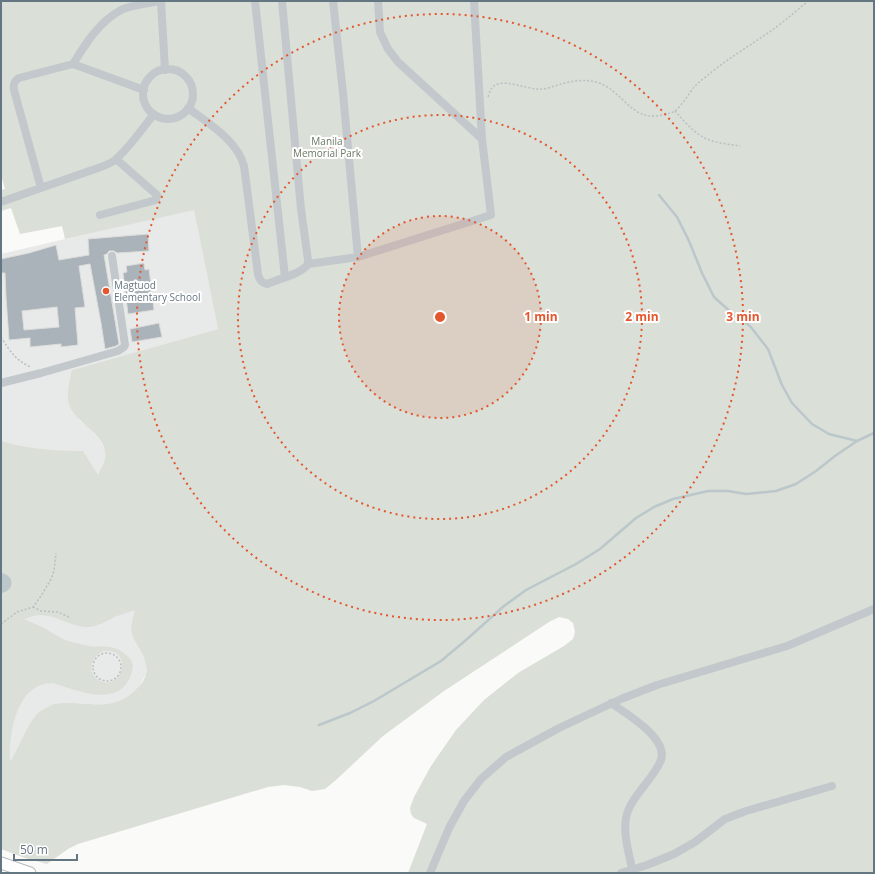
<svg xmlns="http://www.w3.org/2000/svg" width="875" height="874" font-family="'Open Sans',sans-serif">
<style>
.built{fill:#e8e9e9}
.green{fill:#dadfd7;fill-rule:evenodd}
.water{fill:#bbc7cb}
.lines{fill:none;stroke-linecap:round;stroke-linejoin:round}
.stream{stroke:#bbc7cb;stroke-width:2.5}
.building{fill:#aab3b9;stroke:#dcdcda;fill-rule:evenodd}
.major-casing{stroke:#b5babe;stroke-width:13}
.path{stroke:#bbbfc2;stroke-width:1.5;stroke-dasharray:2 2;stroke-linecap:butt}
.minor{stroke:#c3c8cc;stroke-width:8}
.major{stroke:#fff;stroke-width:11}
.ring{fill:none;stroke:#e4572e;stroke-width:2;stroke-dasharray:2 4}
.poi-dot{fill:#e4572e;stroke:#fff;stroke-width:1.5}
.labels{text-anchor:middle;stroke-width:4;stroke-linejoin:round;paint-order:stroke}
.park-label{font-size:10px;fill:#687a64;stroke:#fff}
.poi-label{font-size:10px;fill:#657683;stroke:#fff;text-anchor:start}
.centre{fill:#e4572e;stroke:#fff;stroke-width:2}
.ring-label{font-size:12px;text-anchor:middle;font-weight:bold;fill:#e4572e;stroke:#fff;stroke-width:4;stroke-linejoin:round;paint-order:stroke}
</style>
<rect width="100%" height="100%" fill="#fafaf8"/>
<path class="built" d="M194,209L218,329L72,370L79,420L88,427L99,439L105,449V458L102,467L151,544L132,633L146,662V674L139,687L130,695L116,704L103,705L77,703L31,723L1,782V254Z"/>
<path class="green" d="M1,1H874V873H408L427,824L414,818L411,814L410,808L414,797L431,766L456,730L484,700L518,673L564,646L573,639L575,632L573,623L568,619L559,617L549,622L444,691L383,736L336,780L325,789L312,791L300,787L284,785L268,787L78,844L68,849L47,864L25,858L1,849V441C27,449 56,451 83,451L98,475C100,470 104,464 105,458C109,435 75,424 69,404C66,394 70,381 72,370L218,329L194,210L65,239L62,226L20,234L11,208L1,211V190L5,189L1,175ZM135,610C133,618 130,626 132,634C137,648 149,658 146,674C144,682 138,688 132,693C111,711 92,702 68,703C61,703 54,703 48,707C44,709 40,711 37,714C27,725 19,748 10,762C9,733 16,683 53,683C79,691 122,710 132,671C135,660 128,656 119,650C109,644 99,648 89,646C83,645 77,643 71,642C58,638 48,629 35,624C32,622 27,621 24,619C27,618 30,617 33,616C51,611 68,626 85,627C98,628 108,619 120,615C125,613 130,612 135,610ZM103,651C137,648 120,696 97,679C86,670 92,657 103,651Z"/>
<path class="water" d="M1,573C15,575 15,591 1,593Z"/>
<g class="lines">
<path class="stream" d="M659,195L677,217L689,241L702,273L714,297L734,315L750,326L768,349L782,385L792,403L812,424L829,434L857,441
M319,725L350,713L374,701L441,661L466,640L504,606L526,590L576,564L600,549L636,518L654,507L673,499L708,491H728L746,494L776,491L796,484L816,471L835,456L857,441L874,433"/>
</g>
<path class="building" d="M148,234L149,251L117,253L114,251H109L107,254L104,255L119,344L116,346L105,349L101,323L90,264L79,266L85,307L75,308L78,345L61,347V344L30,347V338L9,340L6,297L5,273H1V259L29,253L56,245L59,260L89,255L88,239ZM57,307L59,327L24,330L22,311Z
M144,263L145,270L149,269L154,310L128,314L123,273L127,272L126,266Z
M159,323L162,337L132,342L130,329Z"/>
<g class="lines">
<g class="major-casing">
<path id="major" d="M1,863L30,873"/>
</g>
<path class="path" d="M488,97C490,91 491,86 498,84C509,81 525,88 537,89C544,90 551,87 558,85C572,81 585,78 599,83C619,90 629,113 649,116C655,117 670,114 675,111C682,105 689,94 694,87C698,83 703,79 708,75C726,60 746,48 765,35C780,25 794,13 808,1
M675,111C683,120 692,131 703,137C713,143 728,144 740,146
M1,337C9,350 16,361 31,367
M33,607L41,611L58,612L69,617
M1,624L17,612L33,607L41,596L51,579L54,571L56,553
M93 667a14 14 0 1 1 28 0a14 14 0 1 1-28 0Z"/>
<path class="minor" d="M161,1L165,70
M255,1L285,277
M333,1L343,93L358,257
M378,1L380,32L388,49L398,62L482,139
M73,64C86,43 99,22 121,10C132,5 146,4 158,1
M143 94a25 25 0 1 1 50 0a25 25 0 1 1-50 0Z
M188,108C209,124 237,140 244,166L258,274C259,279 261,283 267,284C278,279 302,274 308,264V260L301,209L282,1
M41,188L14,90C13,84 14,81 19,78L73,64L144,90
M1,202L98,168C104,166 110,164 115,160C129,148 142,129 154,114
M100,215L156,200L157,195L116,159
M308,264L358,257L491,215L482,139L474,1
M1,383L41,373L118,351L124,347L125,345L112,256
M611,703C627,714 668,738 661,760C657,770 650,778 644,786C637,795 628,806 626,818C623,834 629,853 632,869
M430,873L449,828L464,801L481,779L506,757L559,728L621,699L657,685L787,646L874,609
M621,873L647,865L674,854L695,842L725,819L746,811L832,786"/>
<use href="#major" class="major"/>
</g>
<circle cx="440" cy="317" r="101" fill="#e4572e" fill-opacity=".12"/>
<g class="ring">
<circle cx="440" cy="317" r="101"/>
<circle cx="440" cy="317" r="202"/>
<circle cx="440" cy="317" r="303"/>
</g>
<circle class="poi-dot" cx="106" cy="291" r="4"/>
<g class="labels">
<g class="park-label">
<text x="327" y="145">Manila<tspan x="327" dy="12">Memorial Park</tspan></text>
</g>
<g class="poi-label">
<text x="114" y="289">Magtuod<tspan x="114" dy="12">Elementary School</tspan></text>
</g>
</g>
<circle cx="440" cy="317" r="6" class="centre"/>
<g class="ring-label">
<text x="541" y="321">1 min</text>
<text x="642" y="321">2 min</text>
<text x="743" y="321">3 min</text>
</g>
<rect width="875" height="874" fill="none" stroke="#657683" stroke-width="4"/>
<path d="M14 854v6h63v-6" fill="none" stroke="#657683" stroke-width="2"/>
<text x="20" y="854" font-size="12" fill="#657683" stroke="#ffffff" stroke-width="3" paint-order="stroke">50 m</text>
</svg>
